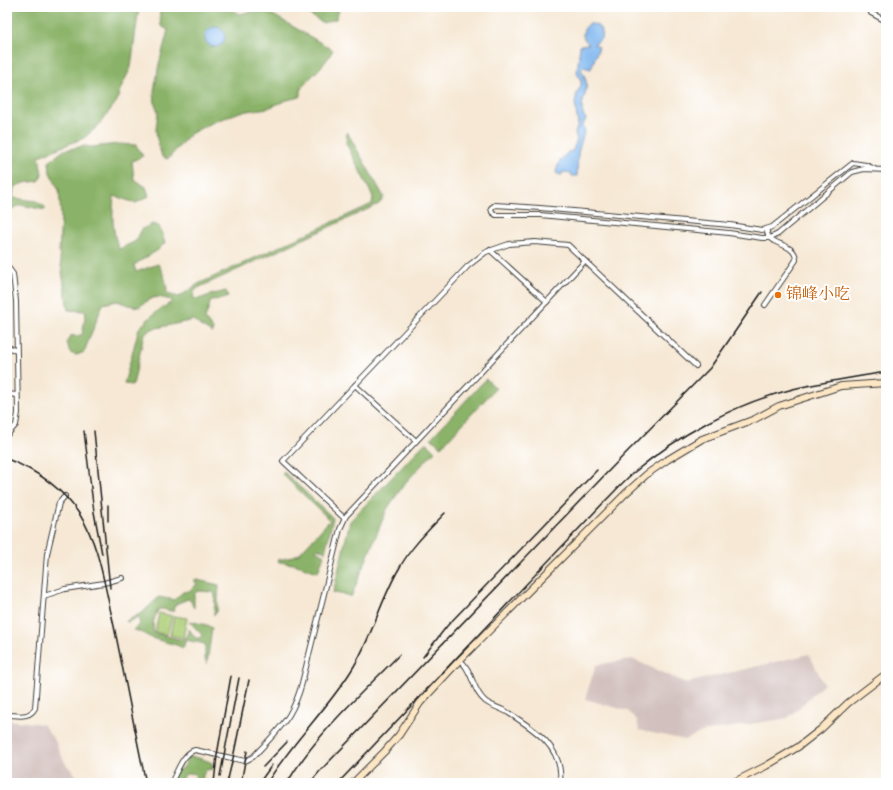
<svg xmlns="http://www.w3.org/2000/svg" width="893" height="790" font-family="'Sorts Mill Goudy','Noto Serif SC',serif">
  <style>
    .industrial { fill: #d1c0bd }
    .green { fill: #adcf78; stroke: #64764a }
    .forest { fill: #8ab268; stroke: #536742 }
    .water { fill: #80b7ef; stroke: #4e6a86 }
    .lines { fill: none; stroke-linecap: round; stroke-linejoin: round }
    .street-casing { stroke: #3d3b38; stroke-width: 6 }
    .secondary-casing { stroke: #3d3b38; stroke-width: 8 }
    .street { stroke: #fff; stroke-width: 4 }
    .secondary { stroke: #fce6c4; stroke-width: 6 }
    .rail { stroke: #1c1c1c; stroke-width: 1.5 }
    .food-dot { fill: #e8710a; stroke: #fff; stroke-width: 1.5 }
    .labels { text-anchor: middle; dominant-baseline: central; stroke-width: 4; stroke-linejoin: round; paint-order: stroke }
    .food-label { font-size: 16px; fill: #c56008; stroke: #fff; text-anchor: start }
  </style>
  <rect width="100%" height="100%" fill="#fff"/>
  <filter id="ink" filterUnits="userSpaceOnUse"><feTurbulence type="fractalNoise" baseFrequency=".025" numOctaves="2"/><feDisplacementMap in="SourceGraphic" scale="8" xChannelSelector="R" yChannelSelector="G"/><feConvolveMatrix kernelMatrix="1 2 1 2 8 2 1 2 1" color-interpolation-filters="sRGB"/></filter>
  <filter id="wash" filterUnits="userSpaceOnUse"><feTurbulence type="fractalNoise" baseFrequency=".012" numOctaves="4" result="noise"/><feDisplacementMap in="SourceGraphic" scale="16" xChannelSelector="R" yChannelSelector="G"/><feGaussianBlur stdDeviation="0.9" result="paint"/><feColorMatrix in="noise" values="0 0 0 0 0 0 0 0 0 0 0 0 0 0 0 0 0 1.4 0 .05"/><feComposite in="paint" operator="in"/></filter>
  <g filter="url(#wash)">
    <rect width="100%" height="100%" fill="#f6e8d4"/>
    <g class="industrial">
      <path d="M809 654 824 684 788 718 702 732 685 740 639 730 637 720 628 711 585 699 596 665 632 659 686 683Z"/>
      <path d="M7 720 43 724 56 743 65 763 83 783H7Z"/>
    </g>
    <g class="green">
      <path d="M159 613 172 616 167 635 155 632Z"/>
      <path d="M174 616 187 618 183 638 170 635Z"/>
    </g>
    <g class="forest">
      <path d="M7 7H139L131 67 120 90 117 101 98 126 84 138 39 156 42 174 39 181 24 183 14 187 13 198 36 201 45 207V210L21 205 11 209 7 218 8 182 7 181Z"/>
      <path d="M159 7H231L239 14C253 11 262 10 275 16L333 50C325 65 313 75 302 86L300 97 287 100 268 108 240 112 209 124 190 134 168 159 162 157 157 139 156 130 158 111 155 105 154 91 159 64 168 30 161 26Z"/>
      <path d="M297 7H340L336 19 323 23Z"/>
      <path d="M347 132 384 197 379 204 198 288 194 292 193 298 199 299 210 295 226 291 228 297 222 299 211 300 205 319 213 329 212 333 199 325 194 320 152 329 144 334 133 385 124 384 139 328 155 313 173 301C156 295 153 296 139 307L128 305 117 301 103 304 84 352 77 355 70 353 67 342 70 336 82 335 86 311 68 310 59 252 61 216 59 190 50 173 49 162 64 150 85 146 92 147 118 144 136 145 143 156 132 161 134 179 146 187 149 196 136 203 114 196C112 215 112 231 119 249L136 241 142 229 153 224 159 226 165 243 158 250 134 265 136 272 158 264C164 274 167 282 167 294L179 297 198 284 372 204 373 197 346 143Z"/>
      <path d="M486 379 496 388 441 447 431 438Z"/>
      <path d="M426 442 435 451 405 483 387 509 351 597 347 595 333 593 350 521Z"/>
      <path d="M284 472 333 518 325 552 318 548 316 550 324 555 318 572 294 564 279 562 278 560 288 558 299 554 330 520 282 474Z"/>
      <path d="M193 580H197L219 585 217 612 214 615 215 595 213 592 197 591 194 595V608L190 600 188 599 176 604 173 608 174 611C168 612 165 608 159 609 154 616 152 625 154 633L182 640C186 636 190 635 189 629L195 638H200L202 635 189 621 207 625 212 628 207 664 205 659V644L186 640 183 648C172 642 159 642 148 636 141 633 142 631 133 630L140 624 138 617 128 622 126 621 142 613 159 597 174 600 183 592 189 591 197 584Z"/>
      <path d="M187 757C197 757 204 759 212 763L213 769 206 770 203 775 202 783H197L195 774 189 773 183 776 181 783H168C169 780 171 776 173 774 180 767 185 771 187 757Z"/>
    </g>
    <g class="water">
      <path d="M589 24C603 23 607 39 594 44L599 47 591 69 583 67 581 69C583 72 585 77 586 81 589 94 576 106 586 119L582 127 585 129 578 153 577 176H571V173L562 172V175L557 174 556 172 559 162 569 151 572 152 577 140 575 133 578 125 575 103 577 93 581 85V81L577 73 580 45 589 44C581 38 581 30 589 24Z"/>
      <circle cx="215" cy="37" r="10"/>
    </g>
  </g>
  <g filter="url(#ink)">
    <g class="lines">
      <g class="street-casing">
        <g id="street">
          <path d="M871 13 886 21"/>
          <path d="M875 169 866 165 853 163 772 227 762 230 730 225 540 208 495 205 491 208 492 212 496 215H540L729 233 762 238H770L778 234 852 172 864 169 886 170"/>
          <path d="M490 250 547 302"/>
          <path d="M7 266 13 274 16 301 18 413 16 425 7 435"/>
          <path d="M765 305 796 260C796 241 765 247 767 229"/>
          <path d="M7 346 16 351"/>
          <path d="M355 385 416 441"/>
          <path d="M7 394 17 395"/>
          <path d="M344 518 283 461 468 266 486 252 509 244 535 242 568 245 696 366"/>
          <path d="M44 596 65 589 104 583 122 578"/>
          <path d="M460 660C473 671 472 690 485 701 491 706 500 708 507 712 534 729 564 747 560 783"/>
          <path d="M7 715C18 715 29 719 35 708L47 554 59 503 65 496"/>
          <path d="M171 783C177 772 183 753 195 750L245 761 253 757C265 744 279 731 289 715 295 705 299 694 302 683L340 529 346 516 585 261"/>
        </g>
      </g>
      <g class="secondary-casing">
        <g id="secondary">
          <path d="M353 783 385 751 399 735 420 703 456 664 625 494 647 474 667 460 702 439 755 419 779 406 841 386 886 383"/>
          <path d="M732 783 766 766 798 747 821 729 848 703 886 674"/>
        </g>
      </g>
      <use href="#street" class="street"/>
      <use href="#secondary" class="secondary"/>
      <g class="rail">
        <path d="M84 431 94 512 102 554"/>
        <path d="M94 431 110 588"/>
        <path d="M7 459C36 470 63 489 80 515 99 545 104 583 112 617 124 672 134 728 146 783"/>
        <path d="M108 505V521"/>
        <path d="M423 657 447 626 597 470"/>
        <path d="M263 767 287 742"/>
        <path d="M220 776 239 678"/>
        <path d="M214 783 217 755 231 676"/>
        <path d="M227 783 233 758 249 680"/>
        <path d="M241 783 247 751"/>
        <path d="M259 783 272 765"/>
        <path d="M267 783C291 743 326 711 351 671 372 639 380 600 400 567 411 547 429 530 445 513"/>
        <path d="M287 783C316 734 359 696 399 655"/>
        <path d="M310 783 319 772 625 454 710 368 762 292"/>
        <path d="M338 783 606 500C615 491 623 482 632 474 678 435 734 404 793 389 823 382 855 377 886 372"/>
      </g>
    </g>
  </g>
  <circle class="food-dot" cx="778" cy="295" r="4"/>
  <g class="labels">
    <g class="food-label">
      <text x="786" y="295">锦峰小吃</text>
    </g>
  </g>
  <rect width="893" height="790" fill="none" stroke="#fff" stroke-width="24"/>
</svg>
